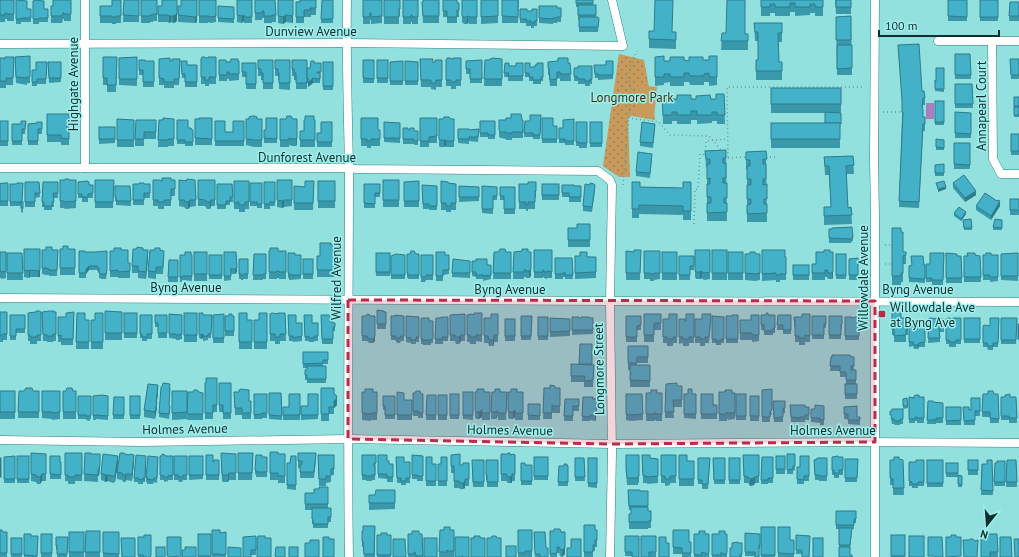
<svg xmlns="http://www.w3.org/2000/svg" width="1019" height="557" font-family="'PT Sans',sans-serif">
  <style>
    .grass { fill: url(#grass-dots) }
    .garden { fill: #c89a5b }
    .water { fill: #a87ebe }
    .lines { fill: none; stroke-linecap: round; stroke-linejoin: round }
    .minor-casing { stroke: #318180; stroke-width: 9 }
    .path { stroke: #609d9c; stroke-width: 1.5; stroke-dasharray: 1 3; stroke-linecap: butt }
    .minor { stroke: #fff; stroke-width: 8 }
    .wall { fill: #3a98ab }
    .shaded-wall { fill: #2f7c8b }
    .building { fill: #43b1c7; stroke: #2f7c8b }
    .marked { fill: #bb2b4b; fill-opacity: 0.2; stroke: #bb2b4b; stroke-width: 3; stroke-dasharray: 8 5; stroke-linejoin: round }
    .poi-dot { fill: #bb2b4b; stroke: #a0eeec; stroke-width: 1.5 }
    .labels { text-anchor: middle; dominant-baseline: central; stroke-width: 3; stroke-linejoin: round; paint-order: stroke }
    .street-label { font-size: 13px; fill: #0f3030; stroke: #a0eeec }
    .park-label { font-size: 13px; fill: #442f11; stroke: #a0eeec }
    .poi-label { font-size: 13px; fill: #0f3030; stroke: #a0eeec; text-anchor: start }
  </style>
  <defs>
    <pattern id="grass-dots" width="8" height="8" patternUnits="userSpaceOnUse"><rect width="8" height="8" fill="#c89a5b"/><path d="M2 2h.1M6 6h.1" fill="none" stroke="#a17e4c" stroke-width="1.8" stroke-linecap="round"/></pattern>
  </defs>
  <rect width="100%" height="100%" fill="#93e1df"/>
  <path class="grass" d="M619 54 644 60 655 120 632 116 628 118 630 177H619L603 166Z"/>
  <path class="garden" d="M638 85 657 87 654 118 634 116Z"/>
  <rect class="water" x="926" y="103" width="8" height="16"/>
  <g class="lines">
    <g class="minor-casing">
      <g id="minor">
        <path d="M85 0V168"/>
        <path d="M347 0C346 57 348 113 349 170 349 299 347 428 349 557"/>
        <path d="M938 41H1019"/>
        <path d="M992 41 993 159 1001 174H1019"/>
        <path d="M0 44 346 43 623 46 612 0"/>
        <path d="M0 168H341L357 169 598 171 610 180 612 185 610 301 612 453 610 557"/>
        <path d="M0 298 610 301 1019 302"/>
        <path d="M0 440 143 442 348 439 612 444 863 442 1019 443"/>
        <path d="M875 557V215L874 160 875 0"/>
      </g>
    </g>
    <g class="path">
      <path d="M883 112H902"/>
      <path d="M628 118 659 122 670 135 709 136 722 151"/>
      <path d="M705 155 706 141 727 139"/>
      <path d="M725 157 728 158 727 87H864"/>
      <path d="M766 157H776"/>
      <path d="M728 158 747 157"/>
      <path d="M623 185 631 89 628 76 630 67 637 51"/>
      <path d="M694 224 695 189H698L700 154 707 155"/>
      <path d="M885 245H892"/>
      <path d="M885 264H892"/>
    </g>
    <use href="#minor" class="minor"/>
  </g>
  <g class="wall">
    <path d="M0 0H14V21H7V19H5V22H0Z"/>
    <path d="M16 0 27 9H31V22H21V24H16Z"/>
    <path d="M71 0V21H64V19H63L62 23H51V6Z"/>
    <path d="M121 0V23H116V24H112V23H100V6H112Z"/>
    <path d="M124 0H139V22H123Z"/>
    <path d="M141 0H157V21H153V22H150V23H141Z"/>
    <path d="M177 0V20L176 22 173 23 171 22 169 23 168 22H158V6H162Z"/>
    <path d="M197 0V22L195 23 178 22V15L181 6Z"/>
    <path d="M199 0H216V22L211 23 208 22V23H199Z"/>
    <path d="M237 0H252V23H244V21L242 23 237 22Z"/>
    <path d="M255 0 276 15V22H272V23H264V18H262V20H255Z"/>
    <path d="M278 0H293V22L292 23 286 22 283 24 278 23Z"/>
    <path d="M316 0V15H311V17H304V23H296V2Z"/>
    <path d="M322 0H333V23H321Z"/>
    <path d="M363 0H382V23L371 24V20H370V24H363Z"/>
    <path d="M384 0H400V16H399V24H384Z"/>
    <path d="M403 0H418V24H412V22H411V24H403Z"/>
    <path d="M439 0V23H423L422 2Z"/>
    <path d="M443 0 459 3V17H457V23H447V17H443Z"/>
    <path d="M462 0H477V24H469V23H468L467 24H464L462 22Z"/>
    <path d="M481 0H498V23L481 24Z"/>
    <path d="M502 0H519L518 23H502Z"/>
    <path d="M576 0H593V5H596V17L599 19 598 32H579V20H578V7H576Z"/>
    <path d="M761 0H823V16H815V13H810V15L795 16V12H790V16H775V13H770V16H761Z"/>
    <path d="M835 0H851V14H836Z"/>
    <rect x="948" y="0" width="19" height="21"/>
    <rect x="980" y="0" width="18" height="21"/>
    <path d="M33 1 44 9H48V22H39V24H33Z"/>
    <path d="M1010 2H1019V21H1009Z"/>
    <path d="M218 6 234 7V23L218 22Z"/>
    <path d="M539 6 561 8V22H557V23H553V24L539 23Z"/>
    <path d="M520 9 527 11H532L537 9V26H534V28H531V26H526V23H520Z"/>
    <path d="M851 16 852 75H837L836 17Z"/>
    <path d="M754 23H782V42H778L779 62H782V80H756V60H758V41H755Z"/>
    <path d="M649 31 676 32V49L649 48Z"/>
    <path d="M722 33 748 34V50H721Z"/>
    <path d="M898 45 922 91 925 98V105H923V117H925V131H923L919 208 899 207 902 118V100Z"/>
    <path d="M955 54H970L971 79H955Z"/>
    <path d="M30 56V83H27V85L16 83 15 57Z"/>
    <path d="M717 56V85L709 86V82H704V85H690L689 82H684V86H670V82L664 83V85L655 86V57L664 61 709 60Z"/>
    <path d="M14 57 13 85H6V88H0V58L4 59Z"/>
    <path d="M103 57H117L116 92H107V85H103Z"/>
    <path d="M137 57V86L119 85V58Z"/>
    <path d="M216 57V84H209V86H205V84H201V59Z"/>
    <path d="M461 58V86H456V89H451V86H446V60Z"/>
    <path d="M159 59 170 61 180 66 179 85H174V88H164V85H159Z"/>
    <path d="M420 59 432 62H435L442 60V87H436V90L431 89V87H421Z"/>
    <path d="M502 59V86H484L485 60Z"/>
    <path d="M1010 59H1019V79H1011Z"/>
    <path d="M139 60 145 61H154V87H143V75H139Z"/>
    <path d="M219 60 226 62 238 61 239 63V80L229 81V79H227V81H219Z"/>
    <path d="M258 60H273V89H263V80H261V76H258Z"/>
    <path d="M275 60H290V90L279 89V80H278V76H275Z"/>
    <path d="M292 60H307V89H296V80H294V76H292Z"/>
    <rect x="363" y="60" width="11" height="23"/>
    <rect x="377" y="60" width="11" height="23"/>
    <path d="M482 60V83H470V74H466V61Z"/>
    <path d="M181 61 187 65H197V87H185V78H182Z"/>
    <path d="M403 61V85H390V62Z"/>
    <path d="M405 61 418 62V85H405Z"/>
    <path d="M558 61 570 63 571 81H560V78L557 79V86H550L549 75H548V62Z"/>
    <path d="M613 61V79L598 80V78H595L594 65H606Z"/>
    <path d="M47 62 46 84H37V86H32V70H36Z"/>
    <path d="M48 62H61V82L49 83Z"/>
    <rect x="323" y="62" width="10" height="28"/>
    <path d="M242 63H256V89H246V77H242Z"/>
    <path d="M314 63H321L320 83H313L308 87V83H307V68H310Z"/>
    <path d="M505 63 509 66H516L523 63V81H508V77H504Z"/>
    <path d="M525 63 530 67H535L537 65 543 63V81H541V84H533V81H529V77H525Z"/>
    <path d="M592 66V84H590V86H585V84H578V81H574V68H578Z"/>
    <path d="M944 68V92L935 91V80L936 81Z"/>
    <path d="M955 84H972L973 108H955Z"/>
    <path d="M771 88H841V113H836L841 118 840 129V148H771V123H825V113H771Z"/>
    <path d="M724 94 725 124H717V121H712V123L697 124V120H691V124H677V121H672V124H663L662 95 671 99H716Z"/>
    <rect x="1014" y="97" width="5" height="20"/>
    <rect x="935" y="101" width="9" height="24"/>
    <path d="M955 112 971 113V138H955Z"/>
    <path d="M47 114H69V145H61V142H47Z"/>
    <path d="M541 115 540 139H533V137H524L525 121H530Z"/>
    <path d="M291 116 297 144 296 146H292L289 145V147H280V119H286Z"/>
    <path d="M212 118V145H195V119Z"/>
    <path d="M277 118V143H264V130H266Z"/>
    <path d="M361 118 378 130H380V146H371V148H367V146H361Z"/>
    <path d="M420 118H437V143H429V147H420Z"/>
    <path d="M542 118 553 126H557V143H542Z"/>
    <path d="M117 119 134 120V147H117Z"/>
    <path d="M174 119V146H168V147H158L159 120Z"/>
    <path d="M246 119H262V147H254L246 145Z"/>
    <path d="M439 119H454V147H446V146L444 147H440L439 146Z"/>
    <path d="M574 119V145H565V143H559V128H563Z"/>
    <path d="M156 120V139H144V146H135V139Z"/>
    <path d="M177 120 193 131V146H185V144H177Z"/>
    <path d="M314 120H315V147H300V131H304Z"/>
    <path d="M499 120H523V138H512V140H506V139L501 138 499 137Z"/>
    <rect x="0" y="121" width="8" height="25"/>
    <path d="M26 121 25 134H22V145H12V124H21Z"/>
    <path d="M215 121 225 132H233L244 121V146H215Z"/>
    <path d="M480 121H495V139H488V137H480Z"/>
    <path d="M42 122V134H38V145H28V124L37 123Z"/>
    <path d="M332 122V147H317V133H321Z"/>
    <path d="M384 122 400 123V143L384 142Z"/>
    <path d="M576 122H587V148H579V146H576Z"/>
    <rect x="590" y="122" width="12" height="25"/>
    <path d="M99 127H115V143L99 144Z"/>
    <path d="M403 128 408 130 414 131H418V145H414V144H403Z"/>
    <path d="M655 128 653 148 640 146V142Z"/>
    <path d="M458 129 469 130 479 129 478 142 469 141V144L458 143Z"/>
    <rect x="1011" y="134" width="8" height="21"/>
    <path d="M936 139 944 140V150H936Z"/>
    <rect x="954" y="143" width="16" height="26"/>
    <path d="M726 150 727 221H707V167L706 168 705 151Z"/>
    <path d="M766 151 767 222H747V169H746V152Z"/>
    <path d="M853 156 854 174H846L848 208 851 207 852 224 824 225V207H831L829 175H825L824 157Z"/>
    <path d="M652 158 650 178 636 176V172Z"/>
    <path d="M944 164V176H935V165Z"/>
    <path d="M60 180H76V208L65 209 64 208H60Z"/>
    <path d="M95 180H114L113 208H95Z"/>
    <path d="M153 180 162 181 175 180V196H171V206H164V209H158V206H153Z"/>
    <path d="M179 180H195L196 206 190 207 188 209H186L184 207 179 206Z"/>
    <path d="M198 180H215V206H211L210 209H207L205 206H198Z"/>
    <path d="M277 180H292V206L284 207 282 208 277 207Z"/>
    <rect x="383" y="180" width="16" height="27"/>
    <path d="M234 181H249V209H245V212H239V209H234Z"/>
    <path d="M314 181 313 210H294V186L305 187Z"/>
    <rect x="318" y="181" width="17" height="27"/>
    <path d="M419 181V207H404V182Z"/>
    <path d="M441 181 448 183 456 184V210H451V212H446V210H441Z"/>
    <path d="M25 182H39L40 197 35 198V207H25Z"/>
    <path d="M43 182H58V198H53L54 207H52V210H44V207H42Z"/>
    <path d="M78 182H88L89 185 93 193V198H88V202H82V198H78Z"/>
    <path d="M264 182H275V206H270V209H264Z"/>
    <path d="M536 182V198H535V209H528V211H526V209H519V184H528Z"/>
    <path d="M632 182 640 187 683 188 691 182V220H683V215L639 214V218H632Z"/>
    <path d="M8 183V206H0V184H3Z"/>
    <path d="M250 183H262V208H257V206H250Z"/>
    <path d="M953 183 976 195 965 202 953 188Z"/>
    <path d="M10 184 22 202H23V213L21 212V206H10Z"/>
    <path d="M133 184H150V198H144V205H133Z"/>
    <path d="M217 184H232L233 202H230V205H226V209H217Z"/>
    <path d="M364 184H380V197H375V208H364Z"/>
    <rect x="542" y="184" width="17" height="16"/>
    <path d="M422 185 437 186V210H429V209H423Z"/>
    <path d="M562 185 581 186V202H569V197H562Z"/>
    <path d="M590 185 595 190 592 212 583 211V206Z"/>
    <path d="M115 186H130L131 206 116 205V201H115Z"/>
    <path d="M459 186 479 187V201L459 202Z"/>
    <path d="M482 186 497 187V200H493V214L482 213Z"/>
    <path d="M500 187H515V214H504V200H500Z"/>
    <rect x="1010" y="199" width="9" height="16"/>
    <path d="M976 206H1000L991 220 976 210Z"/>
    <path d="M954 213 966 214 961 221 954 216Z"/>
    <path d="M971 219 972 230H964L963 220Z"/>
    <path d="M1002 220V230H993V227Z"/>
    <path d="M590 224V247H568V228H577Z"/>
    <path d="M892 228 903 252H906V264H903V282H901V285H892Z"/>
    <path d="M829 229H832L853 237V241H852L851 243H829Z"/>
    <path d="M24 249H40V277H30L29 278 24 277Z"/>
    <rect x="60" y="249" width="15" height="26"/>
    <path d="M42 250H58L57 276H49V275H46L42 274Z"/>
    <path d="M143 250 148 257 146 279 138 278V273H132V266Z"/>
    <path d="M160 250 164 258 163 274H156V279L148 278V271Z"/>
    <path d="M534 250H552V278H547V279L544 278V277H543V278H534Z"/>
    <path d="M641 250 640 280H626V251L634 252Z"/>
    <path d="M695 250H710V279L705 280 702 279V278L700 279H696L695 277Z"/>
    <rect x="712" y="250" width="15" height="30"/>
    <path d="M762 250 786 257V280H780V282H776V280L762 281Z"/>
    <path d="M79 251 85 252 107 273 106 279H102L99 278V273L97 270H89L86 274V278H79Z"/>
    <path d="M110 251 128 263H130V278H118V277H110Z"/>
    <path d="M269 251H286V279H279V278H277V279H269Z"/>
    <path d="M644 251H660V279L654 280V281H650V279H644Z"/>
    <path d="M0 252H6V278L1 279V278H0Z"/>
    <rect x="194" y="252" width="13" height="29"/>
    <path d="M224 252H236L237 272 235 274H232L231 273V280L224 281Z"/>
    <path d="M436 252 445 255H449V274L443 275V281H436Z"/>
    <path d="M494 252H511V279H493Z"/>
    <path d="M514 252H528L531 276 529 278H526V277H524V279H513Z"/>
    <rect x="662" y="252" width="15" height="28"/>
    <rect x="728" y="252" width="15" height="28"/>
    <path d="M830 252 833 278 832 279H828L827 277H825V280H812V264H816Z"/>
    <path d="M7 253H22L23 280H7Z"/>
    <path d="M288 253 295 255H301V279L289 280V278H288Z"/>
    <rect x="376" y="253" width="14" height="23"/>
    <path d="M944 253 943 285H932V282H926V264H930Z"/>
    <path d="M946 253 957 256H961L962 283H946Z"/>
    <path d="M1018 253V281L1001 280V254Z"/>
    <path d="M254 254H266V279H263V280H253Z"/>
    <path d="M407 254H419V279H408V278H407Z"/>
    <path d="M745 254H760V280L755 281 745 280Z"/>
    <rect x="836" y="254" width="10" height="25"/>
    <path d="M180 255H192V281L182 280V282H180Z"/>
    <rect x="209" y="255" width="13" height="24"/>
    <path d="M405 255V279H391V256Z"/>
    <path d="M421 255H433V280H426L425 282H421Z"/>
    <path d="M975 255 980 256 981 282H964V256Z"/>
    <path d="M983 255H998V281L990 282V280H983Z"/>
    <path d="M317 256 334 270V277H317Z"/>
    <path d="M575 256 596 257V278L575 279Z"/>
    <path d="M679 256H694V270H690V280H679Z"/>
    <path d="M555 258H572L573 279H565V277H563V279H555Z"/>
    <path d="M858 258V280H849V259Z"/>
    <path d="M239 259H248V279H243V280H241V279H239Z"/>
    <rect x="303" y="259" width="10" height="20"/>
    <path d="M453 259 470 261V278L452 277Z"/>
    <path d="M169 260H178V282H168Z"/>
    <path d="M472 261 487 265H491V279L483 281V279H476V277L472 276Z"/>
    <rect x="793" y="265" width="16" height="15"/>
    <path d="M912 265H925V283L909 282V266Z"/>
    <path d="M377 310 384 312H386V329H377Z"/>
    <path d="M105 311 122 312V340H105Z"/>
    <path d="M0 312H7V340H3V342H0Z"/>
    <path d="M41 312V341H37V344H30V341H28V313Z"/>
    <path d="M42 312H56V341H53V342H47V341H43Z"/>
    <path d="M74 312 73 345H61V342H58V317H66Z"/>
    <path d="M77 313 85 320H89V349H76Z"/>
    <path d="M103 313V349H91V320H95Z"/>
    <rect x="124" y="313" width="13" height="25"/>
    <rect x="184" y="313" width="13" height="29"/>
    <path d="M199 313 203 315H212L211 338H208V340L203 341V338L201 339 199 338Z"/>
    <path d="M239 313 247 320H252V349H239Z"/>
    <path d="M267 313V349H254V320H259Z"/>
    <path d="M285 313 286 341H280V344H275V341H270V314Z"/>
    <path d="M482 313V342L476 341V344H470V342H467V315H474Z"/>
    <path d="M892 313 901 318H908V335H906V342H894V335H892Z"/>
    <path d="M169 314 182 315V339H180V340H176V339L169 338Z"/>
    <path d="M465 314V341H461L459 344H456L455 341H450V315Z"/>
    <path d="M498 314V342H494V345L493 346H489L488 343H484V318H491Z"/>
    <path d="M644 314H661V330H654V342H644Z"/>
    <path d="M677 314V343H673V346H667V343H663V319H669Z"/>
    <path d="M694 314V343H689V346H683V343L679 344V319L686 321Z"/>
    <path d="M810 314V342H805V345H799V342H795V327H794V317H802Z"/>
    <path d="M10 315H25V333H16V340H10Z"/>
    <path d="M140 315H152V339H147V341H142V338H140Z"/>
    <path d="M155 315H167V338H158V327H155Z"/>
    <rect x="213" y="315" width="11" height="28"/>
    <path d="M288 315 296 323H302V341L293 342V341H289Z"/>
    <path d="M304 315 312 323H318V341H314V342H309V341H305Z"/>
    <path d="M321 315 330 322 335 323V331H333V344H322Z"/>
    <path d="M738 315V343H726V316H732Z"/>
    <path d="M759 315V341L752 342V340H740V320H751Z"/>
    <path d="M761 315H775V333H773V335H764V330H761Z"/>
    <path d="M778 315H791V334H783V330H777Z"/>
    <rect x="225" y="316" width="9" height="20"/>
    <path d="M362 316H375V341L373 343H369L367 341H362Z"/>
    <path d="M391 316H404V341H401L400 343H397L395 340H391Z"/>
    <path d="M406 316 419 317V342H416V344H411V343L406 342Z"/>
    <path d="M521 316H532L531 340H521Z"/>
    <path d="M626 316H641V330H637V342H626Z"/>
    <path d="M712 316 724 317V343H721V345H716V343H712Z"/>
    <path d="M812 316H826V328H824V339H812Z"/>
    <path d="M829 316H842V329H841V339H829Z"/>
    <path d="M448 317V341H443V344H435L436 318H441Z"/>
    <rect x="538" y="317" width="10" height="23"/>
    <path d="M572 317 579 318H593V334L572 335Z"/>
    <path d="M845 317 852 318H859V340H845Z"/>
    <path d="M550 318 570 319V336L550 337Z"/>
    <path d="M929 318 944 319V332H940V342L928 343Z"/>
    <path d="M961 318V344H956V347H949V344H946V319Z"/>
    <rect x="964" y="318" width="16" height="25"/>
    <path d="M999 318 998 347H993V350H988L987 347H983V326H990Z"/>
    <path d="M1001 318H1017L1016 344H1001Z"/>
    <path d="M421 319 429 321H433V343H431V345H423V344H421Z"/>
    <rect x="505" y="319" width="10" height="22"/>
    <path d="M695 319 711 321 709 343H705V346H700V343H695Z"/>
    <path d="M909 321H925V347H919L918 349H914L913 346 909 347Z"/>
    <path d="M580 344H592V365H594L593 387H584V382H571V364H579Z"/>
    <path d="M628 346H648V363H637V365H650V387H630V370H628Z"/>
    <path d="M303 352H328V364H323V366H326V383H307V380H305V370L307 369V368H303Z"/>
    <path d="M831 357H854V370H856V384H857V399H845V384H846V377H840V371H830Z"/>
    <path d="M217 378V412H213V419H205V383H206Z"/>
    <path d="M219 383H231V419H223V412H219Z"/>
    <path d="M677 386H682V407H673L674 418H665V412Z"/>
    <path d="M321 388 334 394 337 405 334 408V414H329V421H321Z"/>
    <path d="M544 388H560V413H553V412H552V419H543Z"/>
    <path d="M762 390 772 414 770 416V422H762Z"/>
    <rect x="0" y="391" width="15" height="28"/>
    <path d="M19 391H39V418H18Z"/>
    <path d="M42 391H60V419L52 420V419L42 418Z"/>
    <rect x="63" y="391" width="13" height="28"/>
    <path d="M172 391H187V419L172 420Z"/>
    <path d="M158 392 155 419 144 417V410Z"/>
    <path d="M188 392 203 393V420H187Z"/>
    <path d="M234 392 249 401H251V419H242V415H235Z"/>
    <path d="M362 392H377V420H371V421L362 420Z"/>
    <path d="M397 392 404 400H412V420H397Z"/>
    <path d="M463 392H473V420L463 419Z"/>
    <path d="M475 392H490V420H482V417L479 419H476L475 417Z"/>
    <path d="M492 392H507L506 420H498V417H497V419H491Z"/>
    <path d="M508 392H523V420H515V417L513 419H509L508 417Z"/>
    <path d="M719 392 735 393V419L728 420 727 418V421H719Z"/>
    <path d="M269 393H281L282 420 269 419Z"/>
    <path d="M413 393 423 394V418H418V416H413Z"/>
    <path d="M646 393H662V421H656V420H655V421H646Z"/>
    <path d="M254 394H267V418H262V419H254Z"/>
    <path d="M300 394V420H283V407H289Z"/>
    <path d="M318 394V419L301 420V406H308Z"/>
    <rect x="450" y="394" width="9" height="25"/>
    <path d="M626 394H642L643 420 630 421 626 420Z"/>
    <path d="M684 394H696V419L684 418Z"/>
    <path d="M701 394 713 405H717V419H701Z"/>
    <rect x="736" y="394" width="10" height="26"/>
    <path d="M983 394H998L999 423H990V417H982Z"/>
    <path d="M427 395H436V420H426Z"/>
    <rect x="438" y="395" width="9" height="25"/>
    <path d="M78 396H91V419H90V421L86 420V419H78Z"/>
    <path d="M93 396H108V420L96 419V420H93Z"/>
    <rect x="130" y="396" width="10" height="23"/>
    <path d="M383 396H395V419H385V410H383Z"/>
    <rect x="750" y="396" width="9" height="25"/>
    <path d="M114 397H124V419H113Z"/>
    <path d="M583 397 597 399 596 420 595 421 590 420V421H582Z"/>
    <path d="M909 397H924V423H917V421H915V423H909Z"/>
    <path d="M1001 397H1016L1017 423H1009V420H1001Z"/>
    <path d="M907 398 908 408 903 409V399Z"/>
    <path d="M980 398V416H975V425H964L963 407 971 410Z"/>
    <path d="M565 399H579V411H573V421H564Z"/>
    <path d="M773 401H785V413H783V422H774Z"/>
    <path d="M928 401 933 402 943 403V423H936V424H927Z"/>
    <rect x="528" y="404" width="12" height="16"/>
    <path d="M790 405 805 407H809V420H805V422H791Z"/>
    <path d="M170 406V411L169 419 159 417V413Z"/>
    <path d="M824 406V425H820V423L811 422V409H815Z"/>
    <path d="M844 407 857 417H860V425L848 424V419H844Z"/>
    <rect x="946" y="407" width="15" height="18"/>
    <path d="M903 409V424H900V425H895L894 424H892L891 419H890Z"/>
    <path d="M270 452 278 454H285V483H278V480H270Z"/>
    <path d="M31 453 46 454V481H42L40 484H37L36 482 31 481Z"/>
    <path d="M65 453H82V481H75V484H68V481H65Z"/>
    <path d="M85 453 91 454H100V472L99 476H98V482L84 481Z"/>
    <path d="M238 453 253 460 252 480H238Z"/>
    <path d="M298 453 316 460 314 478H300V468H298Z"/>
    <path d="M125 454 134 462 132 481 126 480 125 482H123L122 480 117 479V472Z"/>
    <path d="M236 454V480H229L228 482H223L222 481 221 460Z"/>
    <path d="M501 454 515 455V481H512V483H508L506 481H501Z"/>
    <path d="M787 454H795V470L793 471V474H787Z"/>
    <path d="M206 455 213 462 219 460V480H206Z"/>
    <path d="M318 455H334V475H331V482L326 483V486H319Z"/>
    <path d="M362 455H376L375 480H372V481H366V480H362Z"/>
    <path d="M378 455 387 461 389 464H393V482H387V479L378 478Z"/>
    <path d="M412 455 423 456V481H417V479H412Z"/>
    <path d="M451 455 460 465H463L469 463V486H465V488L463 489H460L459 488H454V473H451Z"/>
    <path d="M639 455V483H638V485H627L626 469Z"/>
    <path d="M642 455 650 458 658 459V483L647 484V483H643V472H642Z"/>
    <path d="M661 455H676V483H670V485L665 486V483H661Z"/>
    <path d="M679 455 687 461H694V486H679Z"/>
    <path d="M743 455H759V483H755L754 485 750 486 748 483H744Z"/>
    <path d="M15 456V483H4V457Z"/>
    <rect x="17" y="456" width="12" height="27"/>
    <path d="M50 456 60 462H61V479H50Z"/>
    <path d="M160 456H173V480H168V481L164 482V480H160Z"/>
    <path d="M174 456H187V480H183L182 482H179L178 480H174Z"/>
    <path d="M189 456H203V479L189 480Z"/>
    <path d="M296 456V490L287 489V463H290Z"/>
    <rect x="776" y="456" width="9" height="18"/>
    <path d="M809 456V481H804V484H797V467H800Z"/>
    <path d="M158 457 157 483 154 482 153 484H147V482H146V477Z"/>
    <path d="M262 457H267V477H256V474L255 475V470Z"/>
    <path d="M396 457 404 462H410V483H406V485H401V483H397Z"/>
    <path d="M426 457 432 464H436V486H426Z"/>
    <path d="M447 457V486H438V464H441Z"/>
    <rect x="534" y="457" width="14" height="23"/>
    <path d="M762 457H773V483H768V484H761Z"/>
    <path d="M832 457H843V475H839V478H834V475H832Z"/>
    <path d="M575 458H584L585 481H575Z"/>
    <path d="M588 458H597V488L588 487Z"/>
    <path d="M698 458 710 462 708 489H702V484H698Z"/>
    <path d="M713 458H725V484H714Z"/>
    <rect x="729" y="458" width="11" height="26"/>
    <path d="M827 458V481H819V480H815L814 460Z"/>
    <path d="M845 459H858L857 482H845Z"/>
    <path d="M146 460 145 482H143V484H138V482H134V478Z"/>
    <path d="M472 460H484V487H473Z"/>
    <path d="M486 460H498V487H487V480H486Z"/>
    <path d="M890 460H903L904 495H893V485H890Z"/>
    <path d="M924 460V486H918V488H912V486H909V462H916Z"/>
    <rect x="927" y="460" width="16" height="27"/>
    <rect x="968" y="460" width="10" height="15"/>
    <path d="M992 460 993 495H981L982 464H987Z"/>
    <path d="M1007 460H1016L1017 487H1006Z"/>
    <path d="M1005 461V486H994L995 463H997Z"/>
    <path d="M118 463 115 482 113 483 108 481 105 482 104 481 101 480V474Z"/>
    <path d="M521 463 525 465H532V485H521Z"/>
    <path d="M946 463H958V475L962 476V487H958V477H946Z"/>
    <path d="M559 466H568V486H558Z"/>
    <path d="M328 487V508H331V522H328V528H313V524H312V510H305V493H314L319 489Z"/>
    <path d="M395 490V509L369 510V495H375Z"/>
    <path d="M640 491H648V511H651V528H648V529H629V514H631V510H629L628 494Z"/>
    <path d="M836 511H856V523H854V529H852L850 551 839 557V529H836Z"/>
    <path d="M584 525 595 530 597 536V547H595V551H593V557H584Z"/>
    <path d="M375 526V557H364L363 547H362V531H363Z"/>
    <rect x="761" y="527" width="14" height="30"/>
    <path d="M778 527 790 540H794V557H778Z"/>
    <path d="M0 530 3 532H7V557H0Z"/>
    <path d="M212 530 220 533 226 532V557H212Z"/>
    <path d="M440 530H454V557H447V556V557H439Z"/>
    <rect x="518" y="530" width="14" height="27"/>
    <path d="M673 530 689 542H691V557H682V554H673Z"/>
    <path d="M86 531H100V557H85Z"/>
    <path d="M550 531 565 532V554L562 557 560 556 559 553H557V557H550Z"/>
    <rect x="69" y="532" width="15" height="25"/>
    <rect x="103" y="532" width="16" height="25"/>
    <path d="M534 532 546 548H548V557H535Z"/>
    <path d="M745 533 760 534V549H759V557H755V556H745Z"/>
    <path d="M24 534 31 536H38L37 557H24Z"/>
    <rect x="41" y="534" width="11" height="23"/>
    <rect x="198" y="534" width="13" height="23"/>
    <path d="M408 534H422L423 557H408Z"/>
    <rect x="694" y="534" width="15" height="23"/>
    <rect x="712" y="534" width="15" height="23"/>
    <path d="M997 534 998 557H981Z"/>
    <rect x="377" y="535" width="14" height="22"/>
    <path d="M796 535 810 536 802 555 801 554H796Z"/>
    <rect x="891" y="535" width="14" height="22"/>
    <path d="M256 536V555H251L243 557Z"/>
    <path d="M625 536H639L632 556H625Z"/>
    <path d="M656 536V557H641Z"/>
    <path d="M56 537H68L67 557H57V550H56Z"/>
    <path d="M138 537 151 557H138Z"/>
    <rect x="11" y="538" width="11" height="19"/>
    <path d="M738 543H742V557H730L732 548Z"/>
  </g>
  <g class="shaded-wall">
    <path d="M177 13V20L176 22 173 23V16Z"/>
    <path d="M244 15V21L242 23V16Z"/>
    <path d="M286 15V22L283 24V17Z"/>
    <path d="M293 15V22L292 23V16Z"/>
    <path d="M169 16H171V22L169 23Z"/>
    <path d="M197 16V22L195 23V17Z"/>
    <path d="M468 16V23L467 24V17Z"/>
    <path d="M313 78V83L308 87V83Z"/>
    <path d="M297 119V144L296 146V139Z"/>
    <path d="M444 140H446V146L444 147Z"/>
    <path d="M946 187V189L938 192V189Z"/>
    <path d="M976 191V195L965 202V198Z"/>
    <path d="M190 200V207L188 209V202Z"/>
    <path d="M211 200V206L210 209V202Z"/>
    <path d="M284 200V207L282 208V201Z"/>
    <path d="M1000 201V206L991 220V216Z"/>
    <path d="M966 212V214L961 221V219Z"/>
    <path d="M148 250V257L146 279V272Z"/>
    <path d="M89 266V270L86 274V269Z"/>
    <path d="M237 268V272L235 274V269Z"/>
    <path d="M531 269V276L529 278V271Z"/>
    <path d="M30 270V277L29 278V271Z"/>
    <path d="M40 270V277H38V271Z"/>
    <path d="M702 271V278L700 279V272Z"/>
    <path d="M833 271V278L832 279V273Z"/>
    <path d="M203 334V338L201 339V335Z"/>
    <path d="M461 335V341L459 344V337Z"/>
    <path d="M375 336V341L373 343V339Z"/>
    <path d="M494 338V345L493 346V340Z"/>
    <path d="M919 343V347L918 349V345Z"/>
    <path d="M158 385V392L156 409V402Z"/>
    <path d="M337 398V405L334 408V401Z"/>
    <path d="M157 402V409L155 419V412Z"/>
    <path d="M482 410V417L479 419V412Z"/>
    <path d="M515 410V417L513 419V412Z"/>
    <path d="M596 415V420L595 421V416Z"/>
    <path d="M134 455V462L132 481V474Z"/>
    <path d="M118 456V463L115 482V476Z"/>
    <path d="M229 473V480L228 482V475Z"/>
    <path d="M42 474V481L40 484V477Z"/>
    <path d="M126 474V480L125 482V475Z"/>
    <path d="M105 475H108V481L105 482Z"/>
    <path d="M512 476V483H510V477Z"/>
    <path d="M755 477V483L754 485 750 486V479Z"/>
    <path d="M465 481V488L463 489V483Z"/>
    <path d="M565 548V554L562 557V550Z"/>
  </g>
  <g class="building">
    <path d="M0 0H14V14H7V13H5V15H0Z"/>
    <path d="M16 0 27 1V9H31V18H21V19H16Z"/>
    <path d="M34 0 44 1V9H48V18H39V19H33V1H34Z"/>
    <path d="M53 0H71V14H64V13H63L62 16H51V6H53Z"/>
    <path d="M112 0H121V16H116V17H112V16H100V6H112Z"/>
    <path d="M124 0H139V16L123 15Z"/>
    <path d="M141 0H157V14H153V15H150V16H141Z"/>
    <path d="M162 0H177V13L176 15 173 16H169L168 15H158V6H162Z"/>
    <path d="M181 0H197V16L195 17 178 15V6H181Z"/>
    <path d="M199 0H216V16L211 17 208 16H199Z"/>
    <path d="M237 0H252V17H244V15L242 16 237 15Z"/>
    <path d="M255 0H275L276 15H272V16H264V11H262V13H255Z"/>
    <path d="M278 0H293V15L292 16 286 15 283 17 278 16Z"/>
    <path d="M300 0H316V8H310L311 10H304V17H296V2H300Z"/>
    <path d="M322 0H333V19H321Z"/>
    <path d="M363 0H382V16L371 17V13H370V17H363Z"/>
    <path d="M384 0H400V9H399V17H384Z"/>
    <path d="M403 0H418V17H412V15H411V17H403Z"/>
    <path d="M423 0H439V16H423L422 2H423Z"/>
    <path d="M443 0H457V3H459V10H457V17H447V11H443Z"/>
    <path d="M462 0H477V17H469V16H468L467 17H464L462 16Z"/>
    <path d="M481 0H498V16L481 17Z"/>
    <path d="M502 0H518V17L502 16Z"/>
    <rect x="576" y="0" width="17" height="3"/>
    <path d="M655 0H673L672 32H676V40L649 39V31H654Z"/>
    <path d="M727 0H745V34H748V41H721L722 33H726Z"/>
    <path d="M761 0H823V7H815V4H810V7H795V3H790V7H775V4H770V7H761Z"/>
    <rect x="836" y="0" width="15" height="7"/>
    <path d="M948 0H967V17L948 16Z"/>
    <rect x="980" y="0" width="18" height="17"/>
    <path d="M1010 2H1019V16H1009Z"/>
    <rect x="578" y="5" width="18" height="10"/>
    <path d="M218 6 234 7V19L218 18Z"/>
    <path d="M539 6H557V8H561V17H557V18H553V19L539 18Z"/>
    <path d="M520 9H527V11H532V9H537V21H534V23H531V21H526V19H520Z"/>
    <path d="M851 16V40H836V17Z"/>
    <path d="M579 17H598L599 19 598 27H579Z"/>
    <path d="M754 23H782V33H778L779 62H782V71H756V60H758V32H755Z"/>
    <path d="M919 44 922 91H924L925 98H923L922 108 923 109V117H925V124H923L919 202 899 201 903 112H902V100L898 45Z"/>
    <path d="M837 45H852V68L837 69Z"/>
    <path d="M955 54H970L971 75H955Z"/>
    <path d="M30 56V77H27V78L16 77 15 57Z"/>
    <path d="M664 56V61H670V57H684V60L689 61V57H703V60H709V56H717V77H709V73L704 74V76H690L689 73H684V77H670V74H664V77H655V57Z"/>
    <path d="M5 57H14L13 78H6V81H0V58H4V59H5Z"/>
    <path d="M103 57H117L116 85H107V78H103Z"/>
    <path d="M137 57V79H119V58Z"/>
    <path d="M202 57H205L206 58H208V57H216V77H209V80H205V77H201V59Z"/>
    <path d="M170 58V61H172V59H180L179 79H174V82H164V79L159 78V59Z"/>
    <path d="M447 58H450L452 59H453V58H461V80H456V82H451V80H446V60Z"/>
    <path d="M493 58 502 59V79H484L485 60H490V59Z"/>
    <path d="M558 58H568V63H570L571 74H560V72H557V79L550 80 549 68H548V62L558 61Z"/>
    <path d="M231 59H238V61H239V74H229V72H227V75H219V60H226V62H230V61H231Z"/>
    <path d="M420 59H433L432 62H435V60H442V80H436V83H431V80H421Z"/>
    <path d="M1010 59H1019V75H1011Z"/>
    <path d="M139 60H145V61H154V82H143V70H139Z"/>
    <path d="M258 60H273V83H263V73H261V69H258Z"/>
    <path d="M275 60H290V83H279V73H278V69H275Z"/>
    <path d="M292 60H307V83H296V73H294V69H292Z"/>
    <path d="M363 60H374V79L363 78Z"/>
    <rect x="377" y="60" width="11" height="18"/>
    <path d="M482 60V79H470V69H466V61Z"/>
    <path d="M181 61H187V65H197V82H185V74H182Z"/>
    <path d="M311 61H314V63H321V72H317V73H320V79L313 78 308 83V78H307V68H310Z"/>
    <path d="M403 61V81H390V62Z"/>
    <path d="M405 61 418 62V81H405Z"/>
    <path d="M606 61H613V75H598V74H595L594 65H606Z"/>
    <path d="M36 62H47L46 79H37V82H32V70H36Z"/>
    <path d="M48 62H61V78H49Z"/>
    <rect x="323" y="62" width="10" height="24"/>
    <path d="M242 63H256V84H246V72H242Z"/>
    <path d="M505 63H509V66H516V63H523V76H508L509 73H504Z"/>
    <path d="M525 63H530V67H535V65H537V63H543V77H541V80H533V77H529V73H525Z"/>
    <path d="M578 66H592V79H590V81H585V79H578V77L574 76V68H578Z"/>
    <path d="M936 68H944V89H935V80L936 81Z"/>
    <path d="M955 84H972L973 104H955Z"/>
    <rect x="771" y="88" width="70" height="16"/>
    <path d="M716 94H724L725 115H717V112H712V115H697V111H691V115H677V112H672V115H663L662 95H671V99H677V95H691V99H696V96L710 95 711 99H716Z"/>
    <rect x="1014" y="97" width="5" height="9"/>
    <rect x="935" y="101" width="9" height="21"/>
    <rect x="1014" y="107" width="5" height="8"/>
    <path d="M825 112 841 113V124L840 123H825Z"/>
    <path d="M955 112 971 113V134L955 133Z"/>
    <path d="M47 114H69V123H67V128H69V139L61 138V135H47Z"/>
    <path d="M511 114H521L522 120H523V132H512V133H506V132H501L499 130V120H506V118H511Z"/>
    <path d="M530 115H541L540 135H533V133H524L525 121H530Z"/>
    <path d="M252 116H255L257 117V119H262V140H254L246 139V119H249V117Z"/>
    <path d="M287 116H291L293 119H297V138L296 139H292L289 138V140H280V119H286Z"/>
    <path d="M305 116H314V120H315V140H300V131H304V120H305Z"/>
    <path d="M444 117H449L451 119H454V141H446V140H440L439 139V119H443Z"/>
    <path d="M163 118 174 119V139H168V140H158L159 120H163Z"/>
    <path d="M199 118H212V139L195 138V119H199Z"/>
    <path d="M266 118H277V139L264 138V130H266Z"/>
    <path d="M361 118H378V130H380V139H371V141H367V139H361Z"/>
    <path d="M420 118H437V136L429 137V141H420Z"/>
    <path d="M542 118H553V126H557V139H542Z"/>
    <path d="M117 119 134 120V140H117Z"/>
    <path d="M574 119V141H565V139H559V128H563V120Z"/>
    <path d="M136 120H156V132H144V139H135Z"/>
    <path d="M177 120H188V128H191V129H192L193 131V142H185V140H177Z"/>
    <rect x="0" y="121" width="8" height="20"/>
    <path d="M21 121H26L25 129H22V141H12V124H21Z"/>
    <path d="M215 121H225V132H233V121H244V141H215Z"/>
    <path d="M480 121H495V135H488V133H480Z"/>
    <path d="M37 122H42V129H38V141H28V124L37 123Z"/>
    <path d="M321 122H332V142H317V133H321Z"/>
    <path d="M384 122 400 123V138H384Z"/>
    <path d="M576 122H587V143H579V142H576Z"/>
    <rect x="590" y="122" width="12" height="21"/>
    <path d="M642 122 655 124 653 143 640 142Z"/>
    <rect x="771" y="123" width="69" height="16"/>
    <rect x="99" y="127" width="16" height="12"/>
    <path d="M403 128H408V130H410V128H414V131H418V141H414V139H403Z"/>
    <path d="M458 129H469V130L479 129 478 137H469V139H458Z"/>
    <rect x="1011" y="134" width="8" height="17"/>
    <path d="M936 139 944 140V148L936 147Z"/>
    <path d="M954 143H970V165L954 164Z"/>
    <path d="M726 150V158H723V163H726V178H723V183H727V198H724V203H727V212L707 213V203H711V197H707V184H710V178L707 179V164H710V159H706L705 151Z"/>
    <path d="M766 151 767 159H763V164H766V179H763V185L767 184V199H764V204H767V213L747 214V205L751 204V199H747V185H751V179H747V166H750V160H746V152Z"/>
    <path d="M638 152 652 154 650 173 636 172Z"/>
    <path d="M853 156 854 165 846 166 848 208 851 207 852 215 824 216V207H831L829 166H825L824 157Z"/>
    <path d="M944 164V173H935V165Z"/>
    <path d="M964 175 976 191 965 198 953 183Z"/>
    <path d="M162 178H171V180H175V189H171V200H164V202H158V200H153V180H159L162 181Z"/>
    <path d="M65 179H69V180H76V201L65 202 64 201H60V180H65Z"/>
    <path d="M187 179 195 180 196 200H190L188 202H186L184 200H179V180L187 181Z"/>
    <path d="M95 180H114L113 202H95Z"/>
    <path d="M198 180H215V200H211L210 202H207L205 200 198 199Z"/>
    <path d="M277 180H292V200H284L282 201 277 200Z"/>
    <rect x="383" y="180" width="16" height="20"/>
    <path d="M88 181V182H89V185H93V193L88 194V197H82V194H78V182Z"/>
    <path d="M234 181H249V202H245V205H239V202L234 203Z"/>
    <path d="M305 181H314L313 203H294V186L305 187Z"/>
    <rect x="318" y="181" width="17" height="20"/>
    <path d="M419 181V201H404V182Z"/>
    <path d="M441 181 448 182V183L456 184V203H451V206H446V203H441Z"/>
    <path d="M944 181 946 187 938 189 936 183Z"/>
    <path d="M25 182H39L40 193H35V202H25Z"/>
    <path d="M43 182H58V193H53L54 202H52V206H44V202H42Z"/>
    <path d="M264 182H275V202H270V204H264Z"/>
    <path d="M528 182H536V191H535V202H528V205H526V202H519V184H528Z"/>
    <path d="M632 182H640V187L683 188V182H691V211H683V206L639 205V209H632Z"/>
    <path d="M1 183 3 184V183H8V201H0V184Z"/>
    <path d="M17 183H23L22 202H10V184H17Z"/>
    <path d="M139 183H144V184H150V193H144V200H133V184H139Z"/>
    <path d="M250 183H262V204H257V202H250Z"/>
    <path d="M590 183 594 184 595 186 592 207 583 206 585 184 590 185Z"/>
    <path d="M217 184H232L233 197H230V201H226V205H217Z"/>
    <path d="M364 184H380V193H375V204L364 203Z"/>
    <rect x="542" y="184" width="17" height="11"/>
    <path d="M422 185 437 186V206H429V204H423Z"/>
    <path d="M562 185H574V186H581V197H569V193H562Z"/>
    <path d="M115 186H130L131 201H116V197H115Z"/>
    <path d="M459 186 479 187V197H459Z"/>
    <path d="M482 186 497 187V196H493V209H482Z"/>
    <path d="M500 187H515V209H504V196H500Z"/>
    <path d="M985 193 997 201 998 200 1000 201 991 216 976 206Z"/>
    <rect x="1010" y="199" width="9" height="11"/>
    <rect x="21" y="202" width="2" height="6"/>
    <path d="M959 207 966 212 961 219 954 213Z"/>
    <path d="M971 219 972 228H964L963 220Z"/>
    <path d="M995 219 1002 220V228L993 227Z"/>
    <path d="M577 224H590V240H568V228H577Z"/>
    <path d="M852 227 853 237H852L851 239 829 238V229H832V228Z"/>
    <path d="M892 228H901V232H903V252H906V255L903 256V273H901V276H892Z"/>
    <path d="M320 243H331V245H333L334 270H317V256H320Z"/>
    <path d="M63 246H68V249H75V268H60V249H63Z"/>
    <path d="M46 247H52V250H58L57 270H49V269L46 268H42V250H46Z"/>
    <path d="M137 247 143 248V250H148L146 272 138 271V266H132L133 249H137Z"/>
    <path d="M114 248H121V250H128V263H130V271L118 272V270L110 271V251H114Z"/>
    <path d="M155 248H160V250L164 251 163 267H156V272L148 271 150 250H155Z"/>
    <path d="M270 248H278V251H286V272H279V271H277V272H269V251H270Z"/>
    <path d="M24 249H40V270L38 271 30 270 29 271 24 270Z"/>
    <path d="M500 249H505L506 252H511V273H493L494 252H498Z"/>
    <path d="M522 249H528V252H531V269L529 271H526V270H524V272H513L514 252 522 251Z"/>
    <path d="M534 250H552V272L547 271V272H544V270H543V272H534Z"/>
    <path d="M634 250H641L640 273H626V251L634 252Z"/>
    <path d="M695 250H710V272L705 273 702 272V271L700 272H696L695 271Z"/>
    <rect x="712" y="250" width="15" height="23"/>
    <path d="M762 250H785V257H786V274H780V275H776V273L762 274Z"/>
    <path d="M824 250H830V252H833V271L832 273H828L827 270H825V273H812V264H816V252H824Z"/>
    <path d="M79 251H85V252H94L107 251V269L106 274H102L99 273V268L97 266H89L86 269V273H79Z"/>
    <path d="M411 251H414L416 254H419V275H408V273H407V254H410Z"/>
    <path d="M644 251H660V273H654V274H650V273H644Z"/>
    <path d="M0 252H6V271L1 272V271H0Z"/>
    <path d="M185 252H191V255H192V276H182V278H180V255H185Z"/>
    <rect x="194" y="252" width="13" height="22"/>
    <path d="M224 252H236L237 268 235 269H232L231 268V276H224Z"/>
    <path d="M436 252H445V255H449V270H443V276H436Z"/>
    <path d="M580 252H587V257H596V272L575 273V256H580Z"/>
    <rect x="662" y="252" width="15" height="21"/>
    <rect x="728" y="252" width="15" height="21"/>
    <path d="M750 252H755L756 254H760V273L755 274 745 273V254H749Z"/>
    <path d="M7 253H22L23 273H7Z"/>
    <path d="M288 253H295V255H301V275H289V273H288Z"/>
    <rect x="376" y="253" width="14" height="19"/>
    <path d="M930 253H944L943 280H932V278H926V264H930Z"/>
    <path d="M946 253 957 254V256H961L962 278H946Z"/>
    <path d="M967 253H975V255L980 256 981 277H964V256H968Z"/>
    <path d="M986 253H991V255H998V277H990V275H983V255H986Z"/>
    <path d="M1018 253V276H1001V254Z"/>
    <path d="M254 254H266V274H263V275H253Z"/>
    <path d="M396 254 405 255V275H391V256Z"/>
    <rect x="836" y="254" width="10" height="21"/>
    <rect x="209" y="255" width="13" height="20"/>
    <path d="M421 255H433V275H426L425 277H421Z"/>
    <path d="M679 256H694V266H690V275H679Z"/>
    <path d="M911 256H923L924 265H925V279L909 278V266L912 265Z"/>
    <path d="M555 258H572L573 275H565V272L563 273V274H555Z"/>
    <path d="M858 258V275H849V259Z"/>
    <path d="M239 259H248V274H243V275L241 276V274H239Z"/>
    <rect x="303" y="259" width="10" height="15"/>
    <path d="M453 259 470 261V273H452Z"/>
    <path d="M476 259H487V265H491V275L483 276V275H476V272H472V261H476Z"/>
    <path d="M169 260H178V277H168Z"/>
    <rect x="793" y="265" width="16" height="10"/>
    <path d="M377 310 384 311V312H386V324H377Z"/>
    <path d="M36 311H40V312H41V335H37V337H30V335H28V313L36 312Z"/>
    <path d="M50 311H54V312H56V334H53V336H47V335L43 334 42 312Z"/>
    <path d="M105 311 122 312V333H105Z"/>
    <path d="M0 312H7V334H3V335H0Z"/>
    <path d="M74 312 73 339H61V335L58 336V317H66V313Z"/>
    <path d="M77 313H85V320H89V342H76Z"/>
    <path d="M95 313H103V342H91V320H95Z"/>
    <rect x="124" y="313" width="13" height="20"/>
    <rect x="184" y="313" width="13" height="22"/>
    <path d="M199 313H203V315H212L211 334H208V336H203V334L201 335 199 334Z"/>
    <path d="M239 313H247V320H252V342H239Z"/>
    <path d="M259 313H267V342H254V320H259Z"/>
    <path d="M272 313 278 314V313H285L286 334H280V337H275V334H270V314Z"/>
    <path d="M474 313H482V335H476V337H470V335H467V315L471 314 474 315Z"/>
    <path d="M766 313H768V315H775V328H773V331H764V325H761V315H766Z"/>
    <path d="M892 313H901V318H908V329H906V335L894 336V329H892Z"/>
    <path d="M169 314 182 315V334H180V335H176V334H169Z"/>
    <path d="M224 314V338H213V315Z"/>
    <path d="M229 314H232V316H234V331H225V316H229Z"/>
    <path d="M367 314 370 315V316H375V336L373 339H369L367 336H362V316H366Z"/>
    <path d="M465 314V335H461L459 337H456L455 335H450V315Z"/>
    <path d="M491 314H498V335H494V338L493 340H489L488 336H484V318H491Z"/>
    <path d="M644 314H661V323H654V335H644Z"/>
    <path d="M669 314H677V337H673V339H667V337H663V319H669Z"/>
    <path d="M686 314H694V337H689V339H683V337H679V319H685V321H686Z"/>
    <path d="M702 314H711L709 337H705V339H700V337H695V319H702Z"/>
    <path d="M802 314H810V336L805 335V338H799V336H795V320H794V317H802Z"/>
    <path d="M10 315H25V329H16V336H10Z"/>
    <path d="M140 315H152V334H147V337H142V334H140Z"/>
    <path d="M155 315H167V333H158V323H155Z"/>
    <path d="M288 315H296V323H302V336L293 338V336H289Z"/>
    <path d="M304 315H312V323H318V336H314V338H309V336L305 337Z"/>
    <path d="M321 315H330V322H333V323H335V327H333V339H322Z"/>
    <path d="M395 315 404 316V336H401L400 338H397L395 336H391V316H395Z"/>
    <path d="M732 315H738V339H726V316H732Z"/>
    <path d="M751 315H759V335H752V333H740V320H751Z"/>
    <path d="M778 315H791V330H783V325H777Z"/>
    <path d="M406 316 419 317V337H416V340H411V338L406 337Z"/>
    <path d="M521 316H532L531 336H521Z"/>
    <path d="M626 316H641V325L637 326V337H626Z"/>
    <path d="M712 316 724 317V339H721V341H716V339H712Z"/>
    <path d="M812 316H826V324H824V335H812Z"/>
    <path d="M829 316H842V324H841V335H829Z"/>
    <path d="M441 317H448V337H442L443 339H435L436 318H441Z"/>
    <rect x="538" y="317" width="10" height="19"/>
    <path d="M572 317H579V318H581V317H589V318H593V330H572Z"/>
    <path d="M845 317H852V318L855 317H858L859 318V336H845Z"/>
    <path d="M422 318H429V321H433V339H431V340H423V339H421V319Z"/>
    <path d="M550 318 570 319V331L550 332Z"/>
    <path d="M929 318 944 319V328H939L940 338H928Z"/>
    <path d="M948 318H950L951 319H953V318H961V340H956V342H949V340H946V319Z"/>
    <rect x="964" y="318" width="16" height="21"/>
    <path d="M990 318H999L998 343H993V346H988L987 343H983V326L984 325 990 326Z"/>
    <path d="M1001 318H1017L1016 340H1001Z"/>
    <rect x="505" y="319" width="10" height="17"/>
    <path d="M909 321H925V342L919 343 918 345H914L913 342H909Z"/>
    <rect x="1018" y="324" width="1" height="15"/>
    <path d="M580 344H592V364H579Z"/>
    <path d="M628 346H648V357H637V363H628Z"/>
    <path d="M303 352H328V360H323V363L303 364Z"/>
    <path d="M832 355H850V356L854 357V366H851V370H856V380H846V372H840V366H830L831 357H832Z"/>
    <path d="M571 364 594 365 593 380 584 381 585 376H571Z"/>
    <path d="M630 365H650V381L630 380V374H631V373H630Z"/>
    <path d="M307 366H326V379H307V375H305V370L307 369Z"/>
    <path d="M206 378H217V405H213V413H205V383H206Z"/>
    <path d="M163 383 170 384 169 388H170L169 406H170L169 414 159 413 161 387H162Z"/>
    <path d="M219 383H231V413H223V405H219Z"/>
    <path d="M677 383V386H682V400H673L674 412H665L666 384Z"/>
    <path d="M148 384 158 385 156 402H157L155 412 144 410Z"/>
    <rect x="845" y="384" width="12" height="10"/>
    <path d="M550 385 555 386V388H560V406H553V405H552V413H543L544 388H550Z"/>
    <path d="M26 388H32L33 391H39V412H18L19 391H24Z"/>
    <path d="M67 388H72L73 391H76V412H63V391H66Z"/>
    <path d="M321 388H334V394L336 395 337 398 334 401V407H329V414H321Z"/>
    <path d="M241 389 249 390V401H251V413H242V408H235L234 392H239V390Z"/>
    <path d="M365 389H373V392H377V413H371V414L362 413V392H365Z"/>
    <path d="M477 389H484V392H490V413H482V410L479 412H476L475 411V392H477Z"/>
    <path d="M495 389H500V392H507L506 413H498V411H497V412H491L492 392H495Z"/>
    <path d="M511 389H517V392H523V413H515V410L513 412H509L508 411V392H511Z"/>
    <path d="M688 389H692V394H696V414H684V394H688Z"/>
    <path d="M772 389V410L770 412V417H762V390Z"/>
    <path d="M194 390H197L199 392 203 393V414H187L188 392H193Z"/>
    <path d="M651 390H657V393H662V414H656V413H654L655 414H646V393H651Z"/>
    <path d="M725 390H732V393H735V413H728L727 412V414H719V392H725Z"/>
    <rect x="0" y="391" width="15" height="21"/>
    <path d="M42 391H60V412L52 413V412H42Z"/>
    <path d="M172 391H187V412L172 413Z"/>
    <path d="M416 391H420L421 394H423V413H418V411H413V393H415Z"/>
    <path d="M988 391H993L994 394H998L999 419 990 418V412H982L983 394H988Z"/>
    <path d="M397 392 404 393V400H412V415H397Z"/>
    <rect x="463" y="392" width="10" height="23"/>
    <path d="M269 393H281L282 416 269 415Z"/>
    <path d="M254 394H267V413H262V414L254 415Z"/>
    <path d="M289 394H300V415H283V407H289Z"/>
    <path d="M308 394H318V415H301V406H308Z"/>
    <rect x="450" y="394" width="9" height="21"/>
    <path d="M626 394H642L643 414 630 415 626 414Z"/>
    <path d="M701 394H713V405H717V414H701Z"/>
    <rect x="736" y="394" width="10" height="22"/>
    <path d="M1010 394V397H1016L1017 418H1009V416H1001V397H1005V395Z"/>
    <path d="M102 395 108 396V416L96 415 93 416V396Z"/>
    <path d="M427 395H436V415H426Z"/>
    <rect x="438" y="395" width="9" height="20"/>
    <path d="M916 395H919V397H924V418H917V417H915V419H909V397L914 398V396Z"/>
    <path d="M78 396H91V415H90V416H86L87 415H78Z"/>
    <rect x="130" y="396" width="10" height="19"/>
    <path d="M383 396H395V415H385V406H383Z"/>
    <rect x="750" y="396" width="9" height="20"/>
    <path d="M114 397H124V415H113Z"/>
    <path d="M583 397H593V399H597L596 415 595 416 590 415V417L582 416Z"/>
    <path d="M907 398 908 406H903V399Z"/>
    <path d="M971 398H980V411H975V420L964 421 963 407H969V410H971Z"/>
    <path d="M565 399H579V406H573V416H564Z"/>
    <path d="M773 401H785V408H783V417L774 418Z"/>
    <path d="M928 401H933V402L943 403V418H936V420H927Z"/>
    <path d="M528 404H540V416L528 415Z"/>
    <path d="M790 405H805V407H809V415H805V417H800V418L791 417Z"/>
    <path d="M815 405 824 406V420H820V418H811V409H815Z"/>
    <path d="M857 406V417H860V420H848V414H844V407Z"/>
    <path d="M946 407H961V420L946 421Z"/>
    <path d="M892 409H903V419H900V421H895L894 419H892L891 415H890V411H892Z"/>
    <path d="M270 452H278V454H285V476H278V473H270Z"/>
    <path d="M31 453 46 454V474H42L40 477H37L36 475 31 474Z"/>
    <path d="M65 453H82V475H75V477H68V475H65Z"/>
    <path d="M85 453H91V454H100V465L99 469H98V475L84 474Z"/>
    <path d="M120 453H124L125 454 129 455 130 454 134 455 132 474H126L125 475H123L122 473 117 472Z"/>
    <path d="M221 453 236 454V473H229L228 475H223L222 474Z"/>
    <path d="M238 453H253L252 473H238Z"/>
    <path d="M298 453H316L314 472H300V465L302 464V461H298Z"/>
    <path d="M508 453H510V455L514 454 515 455V474H512V476L510 477H508L506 474H501V454H508Z"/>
    <path d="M103 454 118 456 115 476H113L108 475H105L104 474H101Z"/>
    <path d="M162 454 165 455V456H173V475L168 476V477H164V476L160 475V456H162Z"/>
    <path d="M460 454V465H463V463H469V479H465V481L463 483H460L459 481H454V466H451V455Z"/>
    <path d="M787 454H795V466H793V469L787 470Z"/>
    <path d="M136 455 146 456 145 478H143V480L138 479V478H134Z"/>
    <path d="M206 455H213V462H214V460H219V475H206Z"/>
    <path d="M256 455H262V457H267V472H256V470H255Z"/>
    <path d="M318 455H334V469H331V476H326V479H319Z"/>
    <path d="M362 455H376V463H374V467H375V475H372V476H366V475H362Z"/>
    <path d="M378 455H387V461H389V464H393V477H387V474H378Z"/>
    <path d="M412 455 423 456V476H417V475H412Z"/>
    <path d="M626 455H639V476H638V478H627L626 469Z"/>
    <path d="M642 455H650V458L658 459V476L647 477V476H643Z"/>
    <path d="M661 455H676V476H670V479H665V476H661Z"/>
    <path d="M679 455H687V461H694V479H679Z"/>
    <path d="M743 455H759V476L755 477 754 478 750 479 748 477 744 476Z"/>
    <path d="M15 456V479H4V457Z"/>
    <rect x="17" y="456" width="12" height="23"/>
    <path d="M50 456H60V462H61V475L50 474Z"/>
    <path d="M148 456 158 457 157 478H154L153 480 147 479 148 478 146 477Z"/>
    <path d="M174 456H187V475H183L182 477H179L178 475H174Z"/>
    <rect x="189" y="456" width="14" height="19"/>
    <path d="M291 456H296V485H287V463H290Z"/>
    <rect x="776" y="456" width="9" height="13"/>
    <path d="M800 456H809V476H804V480L797 479V467H800Z"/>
    <path d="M838 456V457H843V470H839V473H834V470H832V457Z"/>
    <path d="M396 457H404V462H410V478H406V481H401V478H397Z"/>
    <path d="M426 457H432V464H436V481H426Z"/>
    <path d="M441 457H447V481H438V464H441Z"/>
    <rect x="534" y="457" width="14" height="19"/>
    <path d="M762 457H773V478H768V480H761Z"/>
    <path d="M894 457H899V459L903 460 904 488H893V479L890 478V460H894Z"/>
    <rect x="0" y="458" width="1" height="19"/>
    <path d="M575 458H584L585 477H575Z"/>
    <rect x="588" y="458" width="9" height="25"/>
    <path d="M698 458H710L708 484H702V480H698Z"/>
    <path d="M713 458H725V480H714Z"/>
    <rect x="729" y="458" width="11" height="22"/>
    <path d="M817 458H827V476H819V475H815L814 460 817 459Z"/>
    <path d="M845 459H858L857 478H845Z"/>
    <path d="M472 460H484V482H473Z"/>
    <path d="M486 460H498V482H487V475H486Z"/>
    <path d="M916 460H924V482H918V484H912V482L909 481V462H916Z"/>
    <rect x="927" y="460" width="16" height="23"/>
    <rect x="968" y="460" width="10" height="10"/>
    <path d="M987 460H992L993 491 981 490 982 464H987Z"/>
    <path d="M1007 460H1016L1017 482H1006Z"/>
    <path d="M997 461H1005V482H994L995 463H997Z"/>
    <path d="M521 463H525V465H532V481H521Z"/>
    <rect x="946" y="463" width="12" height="10"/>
    <path d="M564 464H567V466H568V482H558L559 466H564Z"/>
    <path d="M958 475 962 476V485L958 484Z"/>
    <path d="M319 487H328V504H305V493H314V489H319Z"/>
    <path d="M376 490H395V503H369V495H375Z"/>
    <path d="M628 490H640V491H648V506H629Z"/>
    <path d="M631 507H648V511H651V521H648V522H629V514H631Z"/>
    <path d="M312 508H331V517H328V524H313V520L312 519Z"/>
    <path d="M836 511H856V519H854V525H836Z"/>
    <path d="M584 525H595V530H597V540H595V545H593V552H584Z"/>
    <path d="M363 526H375L374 554H364L363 541H362V531H363Z"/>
    <path d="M444 527H450V530H454V551H448L447 550V552H439L440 530H444Z"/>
    <rect x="761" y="527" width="14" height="28"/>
    <path d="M778 527H790V540H794V554L778 553Z"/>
    <path d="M839 528H852L850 545H839Z"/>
    <path d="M554 529H560L561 532H565V548L562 550 560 549 559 547H557V553L550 554V531H554Z"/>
    <path d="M0 530H2L3 532H7V553H0Z"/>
    <path d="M212 530H220V533L226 532V554L221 555V554H212Z"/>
    <path d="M518 530H532V551H525V553H518Z"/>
    <path d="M673 530H689V542H691V553H682V548L673 547Z"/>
    <path d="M86 531H100V552H85Z"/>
    <path d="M412 531H419V534H422L423 556H416L415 552H414V554H408V534H412Z"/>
    <path d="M699 531H705V534H709V552L708 554 702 552 701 555H695V554H694V534H699Z"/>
    <path d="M719 531H725V534H727V552L726 554H723L721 552V555H712V534H719Z"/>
    <rect x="69" y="532" width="15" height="20"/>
    <path d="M103 532H119V554L103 553Z"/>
    <path d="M534 532H545L546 548H548V557H540V554H535Z"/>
    <path d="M381 533H387V535H391V555H377V535H381Z"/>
    <path d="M745 533 760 534V545H759V557H755V552H745Z"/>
    <path d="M24 534H31V536H38L37 556 24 555Z"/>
    <rect x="41" y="534" width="11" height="19"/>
    <rect x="198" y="534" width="13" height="22"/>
    <path d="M981 534H997L998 552H990V557H981Z"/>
    <path d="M144 535H151V555L150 557H144L143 555H138V537H144Z"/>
    <path d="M796 535 810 536 809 557H802V551L801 550H796Z"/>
    <rect x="891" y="535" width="14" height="21"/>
    <path d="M951 535H956V537H961V556L946 557V537H951Z"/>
    <path d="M256 536V550H251V557H243V537Z"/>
    <path d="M258 536H265V538H271V557H257V538H258Z"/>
    <path d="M474 536H480V538H485V557H471V538H474Z"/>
    <path d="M492 536H496L497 538H501V557H487V538H491Z"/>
    <path d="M625 536H639V557H632V552H625Z"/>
    <path d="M641 536H656V552H649V557H641Z"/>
    <rect x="909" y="536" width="15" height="21"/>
    <path d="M56 537H68L67 554H57V545L56 546Z"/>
    <path d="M167 537H181V556L169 557V556H167Z"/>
    <path d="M323 537H329V539H334V557H323Z"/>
    <path d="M455 537H469V557H463L462 556V557H455Z"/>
    <path d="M659 537H666V543H669V557H659Z"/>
    <path d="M928 537H942L943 557H935V556H928Z"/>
    <path d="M1000 537H1011L1012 557H1000Z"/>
    <rect x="11" y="538" width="11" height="16"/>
    <path d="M121 538H135V557H122Z"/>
    <rect x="424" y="538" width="13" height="19"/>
    <rect x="813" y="538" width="10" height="19"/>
    <path d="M393 539H405L406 557H393Z"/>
    <path d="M571 539H581V557H567V548H571Z"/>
    <path d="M970 539H973L975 541 978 540 977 557H964L963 540H969Z"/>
    <path d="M1014 539H1019V557H1015Z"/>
    <path d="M310 540H319V557H305V543H310Z"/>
    <path d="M738 542V543H742V554H740V557H730V548H732V543Z"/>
    <rect x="506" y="546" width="10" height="11"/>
    <rect x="156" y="547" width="9" height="10"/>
    <path d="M185 547H196V557H182V550H185Z"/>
    <path d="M228 547 241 548V557H228Z"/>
    <path d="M276 547H285V557H276V556H275Z"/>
    <rect x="289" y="547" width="9" height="10"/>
    <path d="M839 547H850V555H852V557H839Z"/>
  </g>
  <path class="marked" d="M348 300 875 301V442L612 444 348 439Z"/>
  <rect class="poi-dot" x="878" y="310" width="8" height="8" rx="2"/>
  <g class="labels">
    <g class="street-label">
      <text x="311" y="31">Dunview Avenue</text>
      <text transform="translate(73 84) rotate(-90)">Highgate Avenue</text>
      <text transform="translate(981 106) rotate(-90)">Annapearl Court</text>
      <text x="307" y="157">Dunforest Avenue</text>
      <text transform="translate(336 278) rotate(-90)">Wilfred Avenue</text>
      <text transform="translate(863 278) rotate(-90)">Willowdale Avenue</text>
      <text x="186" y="287">Byng Avenue</text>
      <text x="510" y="289">Byng Avenue</text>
      <text x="918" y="289">Byng Avenue</text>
      <text transform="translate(599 369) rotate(-91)">Longmore Street</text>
      <text transform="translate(185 429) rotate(-1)">Holmes Avenue</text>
      <text transform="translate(510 430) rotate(1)">Holmes Avenue</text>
      <text x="833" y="430">Holmes Avenue</text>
    </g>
    <g class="park-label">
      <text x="632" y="97">Longmore Park</text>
    </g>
    <g class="poi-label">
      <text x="890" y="307">Willowdale Ave<tspan x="890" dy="15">at Byng Ave</tspan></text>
    </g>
  </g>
  <g transform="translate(987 525) rotate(197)" stroke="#a0eeec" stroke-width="3" paint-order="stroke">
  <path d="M0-3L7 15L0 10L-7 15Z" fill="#0f3030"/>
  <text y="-6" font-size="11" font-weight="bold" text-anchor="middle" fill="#0f3030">N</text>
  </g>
  <path d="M879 30v6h120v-6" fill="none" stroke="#0f3030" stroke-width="2"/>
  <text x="885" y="30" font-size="12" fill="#0f3030" stroke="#a0eeec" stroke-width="3" paint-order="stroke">100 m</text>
</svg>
